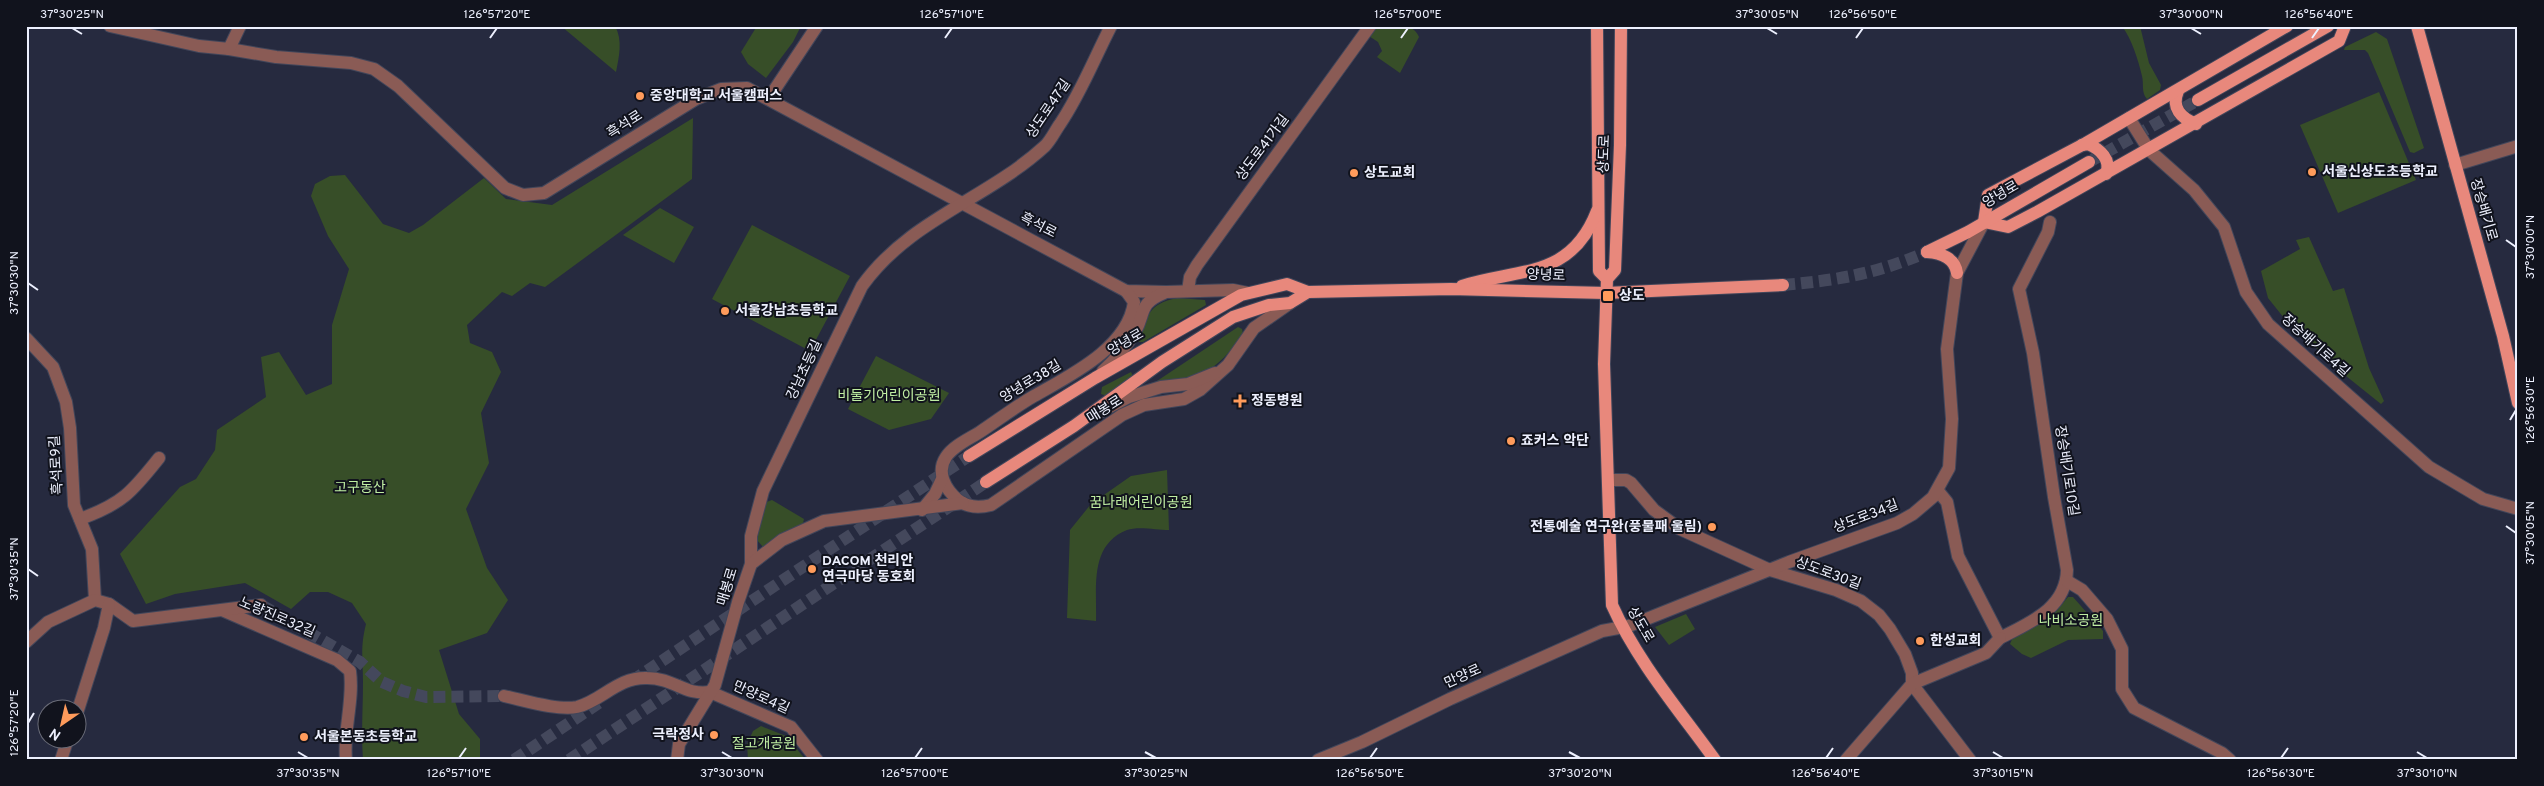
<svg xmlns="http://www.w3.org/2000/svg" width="2544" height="786" font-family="Overpass,'Noto Sans KR',sans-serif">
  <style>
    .green { fill: #374e28 }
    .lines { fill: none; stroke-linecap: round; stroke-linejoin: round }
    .minor-tunnel { stroke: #44485c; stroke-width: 12; stroke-dasharray: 12 6; stroke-linecap: butt }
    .major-tunnel { stroke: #44485c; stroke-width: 12; stroke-dasharray: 12 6; stroke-linecap: butt }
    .minor-casing { stroke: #42465a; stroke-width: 14 }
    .major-casing { stroke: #42465a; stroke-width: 14 }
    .minor { stroke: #8a5b55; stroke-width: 12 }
    .major { stroke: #e8887c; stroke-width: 12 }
    .ticks { fill: none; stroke: #edf0fe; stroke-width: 2 }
    .poi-dot { fill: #ff9b5b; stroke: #11131d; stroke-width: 2 }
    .labels { text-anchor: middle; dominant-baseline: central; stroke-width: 4; stroke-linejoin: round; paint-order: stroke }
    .poi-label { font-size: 14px; font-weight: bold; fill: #edf0fe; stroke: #11131d; text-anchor: start }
    .street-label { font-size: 14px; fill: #edf0fe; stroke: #11131d }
    .park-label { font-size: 14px; fill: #bfeda2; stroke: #11131d }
    .neatline { fill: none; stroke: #edf0fe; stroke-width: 2 }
    .ticks-label { font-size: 12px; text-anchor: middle; fill: #edf0fe }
  </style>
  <rect width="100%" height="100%" fill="#262a3f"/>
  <g class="green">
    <path d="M561 26H615C623 40 619 57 616 72Z"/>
    <path d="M757 26H801L793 42 766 78 748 64 741 52Z"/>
    <path d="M1376 26C1391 26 1413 21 1419 37L1400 73 1377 57 1382 51 1378 42 1369 36Z"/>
    <path d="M2122 26H2140L2149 63 2161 85 2160 90 2147 99C2141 93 2144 83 2142 76 2138 59 2132 40 2122 26Z"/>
    <path d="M2376 32 2387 39 2424 148 2414 153 2410 152 2368 53 2365 50H2344L2345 47Z"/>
    <path d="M2379 92 2416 180 2338 213 2300 125Z"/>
    <path d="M693 118 692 179 545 287 530 283 512 296 502 292 467 325 470 343 492 352 501 372 481 413 489 463 466 509 487 568 508 600 487 633 439 650 459 714 480 739V760H363C361 733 363 708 363 682 363 658 360 648 366 624L352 603 328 592H310L291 609 245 583 175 594 146 604 120 554 180 487 196 479 215 450 217 430 266 397 261 357 279 352 306 395 332 384V325L349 269 328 236 311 196 315 184 330 176 345 175 383 224 409 233 423 225 484 178 506 199 552 205Z"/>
    <path d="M660 208 694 227 674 263 623 235Z"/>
    <path d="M752 225 850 276 810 351 712 299Z"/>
    <path d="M2309 237 2333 291 2344 288 2369 368 2384 401 2381 404 2346 376 2284 318 2268 298 2261 271 2300 249 2296 240Z"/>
    <path d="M1177 298 1205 300 1206 305 1143 342H1139L1137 340C1148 316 1148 304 1177 298Z"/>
    <path d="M1238 327 1242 329 1243 334C1215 374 1198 379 1151 385Z"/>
    <path d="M876 356 949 393 931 419 889 430 848 409Z"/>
    <path d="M1131 372 1133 376 1107 396 1101 394 1102 387Z"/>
    <path d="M1167 470 1169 530C1157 530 1138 526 1127 530 1089 545 1097 587 1096 621L1067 618 1070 530 1091 504 1131 476Z"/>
    <path d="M772 500 804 519 803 523 763 547 757 540 764 503Z"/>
    <path d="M2068 597H2073L2103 631V639L2068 640 2031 658 2022 654 2010 644 2013 637 2050 619Z"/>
    <path d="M1686 614 1695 629 1669 645 1655 627Z"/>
    <path d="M761 726 786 736 806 760H748L747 744 753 731Z"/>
  </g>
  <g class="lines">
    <path class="minor-tunnel" d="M261 605 360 662 382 682 403 691 426 697 504 696"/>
    <g class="major-tunnel">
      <path d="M2089 162 2198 100"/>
      <path d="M1783 285C1839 280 1875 274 1927 252"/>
      <path d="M632 681 969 456"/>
      <path d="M514 760 603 700"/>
      <path d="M569 760 986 482"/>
    </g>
    <g class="minor-casing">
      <g id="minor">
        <path d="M110 26 199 46 229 49 276 57 351 63 374 69 398 86 505 188 523 195 544 193 696 99 721 89 747 88 1126 291 1166 292 1233 290 1248 293"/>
        <path d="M229 49 240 26"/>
        <path d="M769 98 817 26"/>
        <path d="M2129 118 2149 150 2194 190 2224 227 2246 292 2268 324 2429 467 2483 499 2518 509"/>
        <path d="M2455 165 2518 146"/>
        <path d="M1126 291 1134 302C1128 348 1069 376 1034 396 1015 407 998 420 980 432 969 439 953 446 946 457 936 472 945 489 958 500 968 508 979 508 991 505L1122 415 1144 405 1184 399 1200 390 1228 365 1254 328 1290 303"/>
        <path d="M1188 291 1190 277 1197 265 1370 26"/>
        <path d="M26 338 53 367 66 402 70 428 74 505 92 549 95 600"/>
        <path d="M1103 371C1116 359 1126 347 1135 332 1146 312 1138 304 1164 293"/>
        <path d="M1098 413 1129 397 1161 387 1188 384 1215 373"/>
        <path d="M1608 480H1626L1631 483 1654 510 1680 529 1770 570 1836 590 1861 601 1879 615 1890 629 1905 654 1912 673V684L1970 760"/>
        <path d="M1938 491 1947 502 1958 556 2000 638C2029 623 2066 609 2067 570L2054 497 2033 353 2019 289 2048 232 2050 222"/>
        <path d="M922 510 935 494 942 479"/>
        <path d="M80 519C122 504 132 492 159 458"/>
        <path d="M751 564V536L763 491 862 286C910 219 986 200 1045 146 1051 140 1055 131 1060 124 1081 93 1094 59 1111 26"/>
        <path d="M2067 581 2082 590 2107 619 2122 649V689L2134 708 2222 753 2230 760"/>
        <path d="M222 610 337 660 350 671C354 701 343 730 346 760"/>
        <path d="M26 642 48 622 95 600 109 604 133 621 261 605"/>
        <path d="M710 692 791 727 817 760"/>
        <path d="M504 696C523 700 558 711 577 707 602 701 617 677 647 678 674 678 685 696 710 692"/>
        <path d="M78 710 104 628 109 604"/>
        <path d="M61 760 68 738"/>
        <path d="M677 760 679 744 715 685 738 602 751 564 782 540 824 521 963 503"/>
        <path d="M1318 760 1362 742 1450 699 1602 631 1629 626 1789 562 1897 523 1913 514 1933 497 1949 468 1952 419 1947 349 1957 273 1984 222"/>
        <path d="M1846 760 1912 684 1986 653 2000 638"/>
      </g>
    </g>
    <g class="major-casing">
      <g id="major">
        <path d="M1597 26 1599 271 1607 279"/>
        <path d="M1621 26 1620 145 1615 270 1607 279 1604 364 1612 605C1637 661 1679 710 1715 760"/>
        <path d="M2417 26 2503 336 2518 403"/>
        <path d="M2178 91C2171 108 2181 118 2196 124"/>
        <path d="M2198 100 2328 26"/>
        <path d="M2082 145 2088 144C2100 149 2112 160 2106 174"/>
        <path d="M1984 222 2008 227 2037 212 2339 41 2345 26"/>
        <path d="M1984 222 1988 195 2086 143 2287 26"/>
        <path d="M1927 252 1968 232 2089 162"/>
        <path d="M1927 252C1941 253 1955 258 1957 273"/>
        <path d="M1462 286C1519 268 1571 279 1597 211"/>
        <path d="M969 456 1095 378 1241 295 1287 284 1308 292 1451 289 1606 293 1783 285"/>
        <path d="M986 482 1074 426 1162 362 1233 317 1269 305 1290 303 1308 292"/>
      </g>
    </g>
    <use href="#minor" class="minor"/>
    <use href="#major" class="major"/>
  </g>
  <path class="ticks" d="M72 28 82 34M1767 28 1777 34M2191 28 2201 34M490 38 497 28M945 38 952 28M1401 38 1408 28M1856 38 1863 28M2312 38 2319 28M2506 240 2516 247M28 283 38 290M2510 420 2516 410M2506 526 2516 533M28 569 38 576M28 723 34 713M298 752 308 758M722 752 732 758M1145 752 1156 758M1569 752 1580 758M1993 752 2003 758M2417 752 2427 758M459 758 466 748M915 758 922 748M1370 758 1377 748M1826 758 1833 748M2281 758 2288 748"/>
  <g class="poi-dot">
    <circle cx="640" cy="96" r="5"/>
    <circle cx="2312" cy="172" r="5"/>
    <circle cx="1354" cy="173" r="5"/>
    <rect x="1602" y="290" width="12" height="12" rx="2.5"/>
    <circle cx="725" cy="311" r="5"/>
    <path d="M1237.5 393.5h5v5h5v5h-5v5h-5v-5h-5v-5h5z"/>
    <circle cx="1511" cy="441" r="5"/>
    <circle cx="1712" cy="527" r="5"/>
    <circle cx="812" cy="569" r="5"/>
    <circle cx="1920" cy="641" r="5"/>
    <circle cx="714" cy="735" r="5"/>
    <circle cx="304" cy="737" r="5"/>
  </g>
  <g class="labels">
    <g class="poi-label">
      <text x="650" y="96">중앙대학교 서울캠퍼스</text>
      <text x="2322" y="172">서울신상도초등학교</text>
      <text x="1364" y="173">상도교회</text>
      <text x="1619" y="296">상도</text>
      <text x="735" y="311">서울강남초등학교</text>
      <text x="1251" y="401">정동병원</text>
      <text x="1521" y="441">죠커스 악단</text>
      <text x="1702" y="527" text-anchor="end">전통예술 연구완(풍물패 울림)</text>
      <text x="822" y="561">DACOM 천리안<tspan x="822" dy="16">연극마당 동호회</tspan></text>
      <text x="1930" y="641">한성교회</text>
      <text x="704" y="735" text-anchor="end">극락정사</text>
      <text x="314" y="737">서울본동초등학교</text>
    </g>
    <g class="street-label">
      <text transform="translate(1049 109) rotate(-56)">상도로47길</text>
      <text transform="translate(625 125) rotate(-32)">흑석로</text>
      <text transform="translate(1263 148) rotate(-53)">상도로41가길</text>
      <text transform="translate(1605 154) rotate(-88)">상도로</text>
      <text transform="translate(2001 195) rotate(-30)">양녕로</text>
      <text transform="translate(2483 210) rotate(74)">장승배기로</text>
      <text transform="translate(1038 226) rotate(27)">흑석로</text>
      <text transform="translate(1546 276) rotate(2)">양녕로</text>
      <text transform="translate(1126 343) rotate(-30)">양녕로</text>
      <text transform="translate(2315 346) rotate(42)">장승배기로4길</text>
      <text transform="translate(805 370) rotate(-65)">강남초등길</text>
      <text transform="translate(1031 382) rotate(-31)">양녕로38길</text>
      <text transform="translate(1105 410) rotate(-32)">매봉로</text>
      <text transform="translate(57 465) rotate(-93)">흑석로9길</text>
      <text transform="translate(2066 471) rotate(81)">장승배기로10길</text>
      <text transform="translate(1866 517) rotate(-21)">상도로34길</text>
      <text transform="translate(1828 574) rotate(20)">상도로30길</text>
      <text transform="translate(728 587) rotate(-73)">매봉로</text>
      <text transform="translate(277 618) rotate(23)">노량진로32길</text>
      <text transform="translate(1640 625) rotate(60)">상도로</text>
      <text transform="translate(1463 677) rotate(-24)">만양로</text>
      <text transform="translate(761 698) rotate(24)">만양로4길</text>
    </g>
    <g class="park-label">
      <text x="889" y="396">비둘기어린이공원</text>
      <text x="360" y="488">고구동산</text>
      <text x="1141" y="503">꿈나래어린이공원</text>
      <text x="2071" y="621">나비소공원</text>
      <text x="764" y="744">절고개공원</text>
    </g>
  </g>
  <rect width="2544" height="786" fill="none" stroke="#11131d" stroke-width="55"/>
  <g transform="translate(62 724) rotate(214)"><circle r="24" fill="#11131d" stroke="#696b77"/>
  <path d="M0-4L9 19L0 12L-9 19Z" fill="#ff9b5b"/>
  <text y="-8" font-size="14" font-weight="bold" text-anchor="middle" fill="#edf0fe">N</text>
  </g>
  <rect x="28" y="28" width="2488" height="730" class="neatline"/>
  <g class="ticks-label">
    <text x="72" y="18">37°30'25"N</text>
    <text x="497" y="18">126°57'20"E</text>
    <text x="952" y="18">126°57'10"E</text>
    <text x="1408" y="18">126°57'00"E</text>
    <text x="1767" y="18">37°30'05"N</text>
    <text x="1863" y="18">126°56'50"E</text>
    <text x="2191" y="18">37°30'00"N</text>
    <text x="2319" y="18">126°56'40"E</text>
    <text transform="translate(2530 247) rotate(-90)" y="4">37°30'00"N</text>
    <text transform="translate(14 283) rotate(-90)" y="4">37°30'30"N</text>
    <text transform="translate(2530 410) rotate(-90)" y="4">126°56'30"E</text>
    <text transform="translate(2530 533) rotate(-90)" y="4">37°30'05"N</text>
    <text transform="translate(14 569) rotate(-90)" y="4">37°30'35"N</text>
    <text transform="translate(14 723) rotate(-90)" y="4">126°57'20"E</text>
    <text x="308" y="777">37°30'35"N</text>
    <text x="459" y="777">126°57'10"E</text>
    <text x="732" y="777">37°30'30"N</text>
    <text x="915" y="777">126°57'00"E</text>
    <text x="1156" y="777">37°30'25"N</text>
    <text x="1370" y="777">126°56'50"E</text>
    <text x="1580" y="777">37°30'20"N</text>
    <text x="1826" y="777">126°56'40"E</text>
    <text x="2003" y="777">37°30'15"N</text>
    <text x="2281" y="777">126°56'30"E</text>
    <text x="2427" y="777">37°30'10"N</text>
  </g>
</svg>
